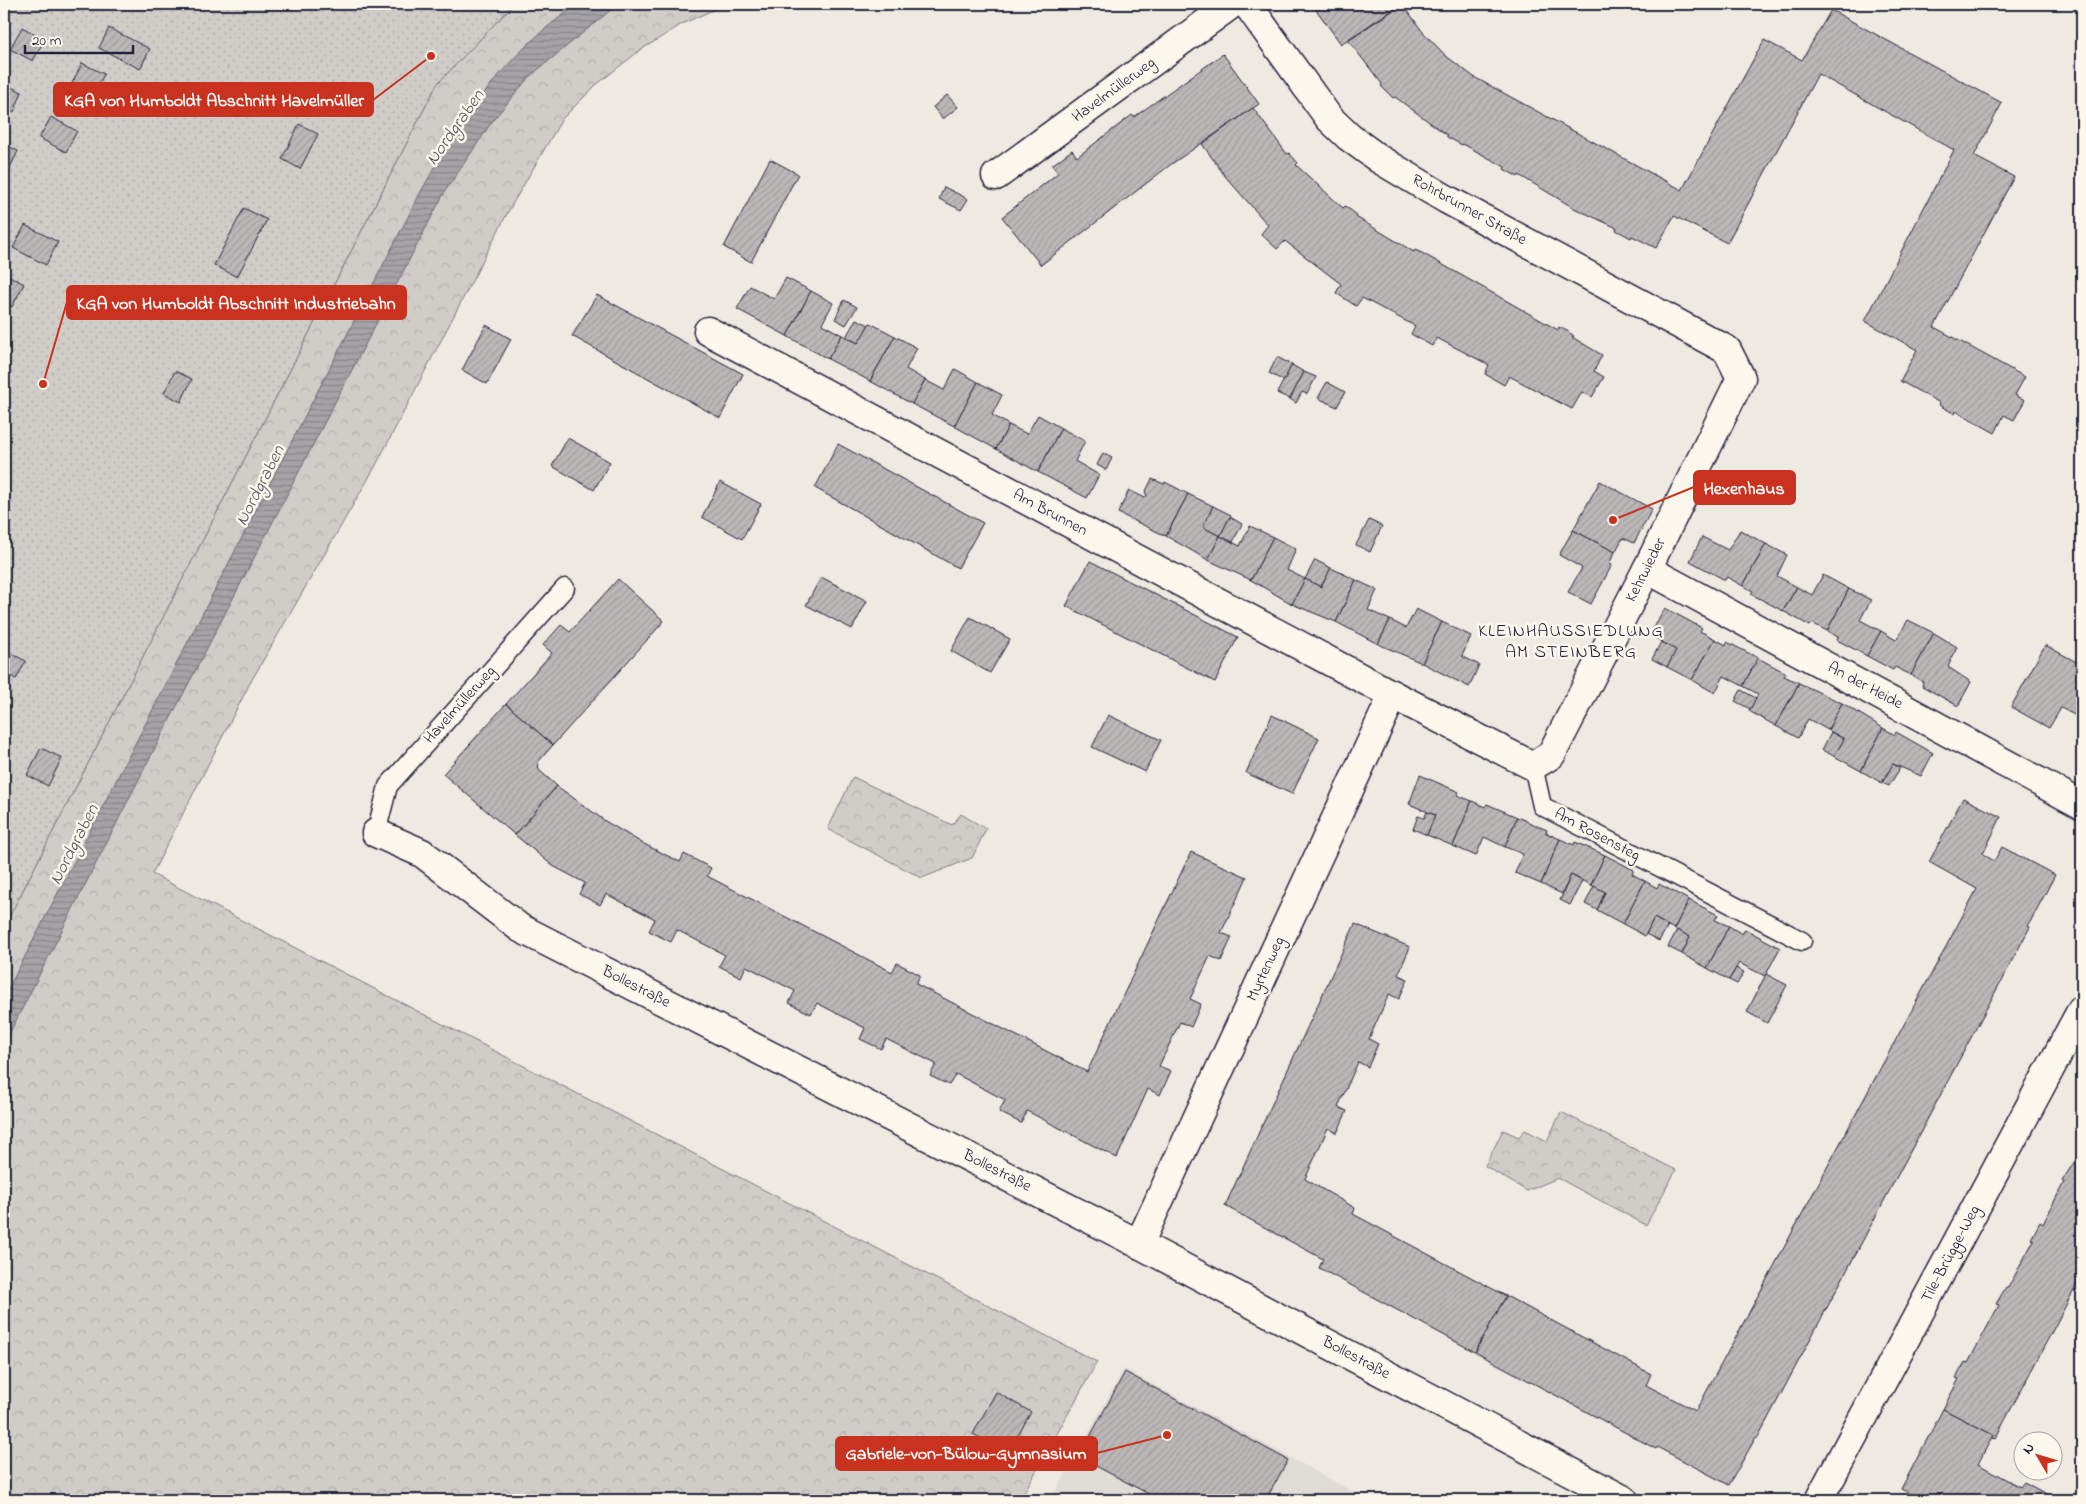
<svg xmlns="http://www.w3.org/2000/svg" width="2086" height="1504" font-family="'Indie Flower',sans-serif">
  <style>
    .built { fill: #dfdbd5 }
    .forest { fill: url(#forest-crowns); stroke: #797882 }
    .garden { fill: url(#garden-dots); stroke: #797882 }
    .water { fill: url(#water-rules); stroke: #716f7c }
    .building { fill: url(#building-hatch); stroke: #22223b }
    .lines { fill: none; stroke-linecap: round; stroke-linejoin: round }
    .service-casing { stroke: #22223b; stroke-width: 21 }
    .minor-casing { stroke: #22223b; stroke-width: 31 }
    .service { stroke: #fbf7ec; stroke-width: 18 }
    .minor { stroke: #fbf7ec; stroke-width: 28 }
    .labels { text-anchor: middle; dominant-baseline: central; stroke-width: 5; stroke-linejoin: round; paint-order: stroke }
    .street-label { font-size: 16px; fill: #22223b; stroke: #fbf7ec }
    .water-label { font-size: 18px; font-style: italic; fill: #575666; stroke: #fbf7ec }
    .neighbourhood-label { font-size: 18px; letter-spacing: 1px; fill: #22223b; stroke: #fbf7ec }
    .leader { fill: none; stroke: #c8321e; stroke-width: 2 }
    .callout-dot { fill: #c8321e; stroke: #fbf7ec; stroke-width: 2 }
    .callout { fill: #c8321e; stroke: #c8321e; stroke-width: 2 }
    .callout-label { font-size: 18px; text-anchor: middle; font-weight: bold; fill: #fff }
  </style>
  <defs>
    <pattern id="forest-crowns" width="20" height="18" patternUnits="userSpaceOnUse" patternTransform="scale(1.25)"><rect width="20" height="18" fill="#d0cdc9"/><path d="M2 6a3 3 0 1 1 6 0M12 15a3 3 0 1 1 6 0" fill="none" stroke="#b2b0ae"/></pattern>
    <pattern id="garden-dots" width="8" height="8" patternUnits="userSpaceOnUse" patternTransform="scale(1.25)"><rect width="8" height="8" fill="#d0cdc9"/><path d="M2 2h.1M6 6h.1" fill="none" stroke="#b2b0ae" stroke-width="1.8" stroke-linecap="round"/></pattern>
    <pattern id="water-rules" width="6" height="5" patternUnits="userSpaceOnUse" patternTransform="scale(1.25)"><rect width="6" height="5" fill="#a6a3a7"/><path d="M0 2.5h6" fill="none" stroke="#878489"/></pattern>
    <pattern id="building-hatch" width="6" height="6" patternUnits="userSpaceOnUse" patternTransform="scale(1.25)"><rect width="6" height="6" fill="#bcb8b8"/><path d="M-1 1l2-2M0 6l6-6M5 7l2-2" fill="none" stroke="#a19e9f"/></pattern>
  </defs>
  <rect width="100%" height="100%" fill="#eeeae2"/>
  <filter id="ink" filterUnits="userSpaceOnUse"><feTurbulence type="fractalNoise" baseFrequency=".02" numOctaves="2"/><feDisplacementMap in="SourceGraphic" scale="10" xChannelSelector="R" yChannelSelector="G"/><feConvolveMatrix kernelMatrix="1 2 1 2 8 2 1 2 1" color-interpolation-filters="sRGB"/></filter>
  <g filter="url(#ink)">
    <path class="built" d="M1124 1369 1369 1500H1051Z"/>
    <g class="forest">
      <path d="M514 4H579C509 49 463 117 423 188L4 997V927L437 84Z"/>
      <path d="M618 4H726L682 24 639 51 596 85 562 119 509 210 375 467 250 683 152 874 1097 1362 1020 1500H4V1044L144 769 444 193 493 120 529 77Z"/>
      <path d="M853 777 952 825 961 814 986 829 972 858 922 878 828 829Z"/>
      <path d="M1561 1112 1676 1170 1646 1225 1558 1178 1527 1191 1485 1166 1503 1130 1519 1137 1525 1130 1547 1141Z"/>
    </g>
    <path class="garden" d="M4 4H514L437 84 4 927Z"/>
    <path class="water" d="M579 4H618L529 77 493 120 444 193 144 769 4 1044V997L423 188C463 117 509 49 579 4Z"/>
    <g class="building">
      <path d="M1312 4H1401L1341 44Z"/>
      <path d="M1403 4 1422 31 1446 56 1474 77 1682 190 1764 40 1802 60 1831 10 2002 103 1974 156 2014 177 1934 327 2025 377 2015 395 2025 400 2014 420 2004 415 1995 433 1956 411 1955 414 1939 405 1940 403 1900 381 1917 350 1865 321 1954 150 1818 74 1727 243 1674 216 1656 248 1632 236 1631 238 1616 230 1617 228 1574 208 1519 175 1518 177 1504 169 1505 167 1463 144 1462 145 1447 137V135L1395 97 1393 98 1381 86 1382 84 1348 40Z"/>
      <path d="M22 27 44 40 33 61 10 49Z"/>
      <path d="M109 28 150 49 140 69 99 48Z"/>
      <path d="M1223 54 1259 104 1170 165 1041 265 1002 217 1058 173 1052 165 1072 150 1077 157 1132 115 1134 117Z"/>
      <path d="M82 63 104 74 88 107 66 96Z"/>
      <path d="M4 84 22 92 14 112 4 107Z"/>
      <path d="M947 95 958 107 943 119 933 107Z"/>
      <path d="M1253 108 1287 154 1289 153 1298 163 1296 165 1343 208 1345 206 1357 215 1356 217 1414 252 1415 250 1422 253 1558 330 1559 327 1567 331 1574 336 1572 337 1602 355 1594 371 1604 377 1592 397 1582 392 1572 409 1509 376 1504 385 1485 374 1489 365 1437 338 1432 346 1411 334 1415 326 1362 298 1356 306 1336 293 1341 284 1285 241 1277 249 1261 234 1268 225 1225 176 1202 144Z"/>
      <path d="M51 117 77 131 66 152 39 138Z"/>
      <path d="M299 124 318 134 300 169 282 159Z"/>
      <path d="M4 144 18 151 5 178 4 177Z"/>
      <path d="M770 159 798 174 751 262 724 247Z"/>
      <path d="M944 187 968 199 961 210 939 199Z"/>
      <path d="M244 208 267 220 237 277 214 265Z"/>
      <path d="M25 225 58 242 46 265 13 248Z"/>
      <path d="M4 273 24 284 12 307 4 302Z"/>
      <path d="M786 278 811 291 787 336 737 309 750 286 774 299Z"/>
      <path d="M811 291 833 303 822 324 842 335 828 359 787 336Z"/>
      <path d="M597 295 743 374 720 418 572 336Z"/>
      <path d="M844 300 857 307 846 325 835 319Z"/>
      <path d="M856 319 869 325 858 343 846 337Z"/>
      <path d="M870 323 895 336 870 381 828 359 842 335 858 343Z"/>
      <path d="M486 325 511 339 487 384 462 370Z"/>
      <path d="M895 336 917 348 906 369 925 380 912 404 870 381Z"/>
      <path d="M1277 357 1292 365 1284 381 1269 373Z"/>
      <path d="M1292 365 1304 372 1290 399 1277 393Z"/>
      <path d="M955 369 978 382 954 426 912 404 925 380 944 390Z"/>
      <path d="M175 371 192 379 181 402 164 393Z"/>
      <path d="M1304 372 1316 377 1307 394 1302 392 1296 403 1290 399Z"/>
      <path d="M978 382 1002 395 992 415 1009 425 996 449 954 426Z"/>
      <path d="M1327 382 1345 392 1337 407 1318 398Z"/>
      <path d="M1038 415 1061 428 1038 472 996 449 1009 425 1027 434Z"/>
      <path d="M1061 428 1085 441 1075 461 1099 475 1087 498 1038 472Z"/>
      <path d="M568 438 610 462 594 490 552 466Z"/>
      <path d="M838 444 983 523 958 568 815 488Z"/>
      <path d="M1103 453 1112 458 1106 470 1097 465Z"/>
      <path d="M1152 479 1164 484 1165 482 1188 494 1166 536 1118 513 1129 490 1145 498 1147 495 1145 493Z"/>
      <path d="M1600 481 1652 509 1634 543 1623 538 1615 552 1573 530Z"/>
      <path d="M720 482 761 504 742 539 702 517Z"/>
      <path d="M1188 494 1213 506 1203 527 1220 536 1208 560 1166 536Z"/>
      <path d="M1213 506 1231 515 1220 536 1203 527Z"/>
      <path d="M1230 517 1242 524 1233 542 1220 536Z"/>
      <path d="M1369 520 1382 526 1370 552 1356 545Z"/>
      <path d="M1250 526 1273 537 1251 580 1208 560 1220 536 1240 546Z"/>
      <path d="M1573 530 1615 552 1609 564 1612 565 1591 604 1568 592 1582 568 1559 555Z"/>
      <path d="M1740 530 1766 544 1743 586 1727 577 1725 580 1690 561 1702 537 1728 550Z"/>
      <path d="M1273 537 1296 549 1287 570 1305 579 1292 604 1251 580Z"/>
      <path d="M1766 544 1787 555 1777 576 1797 587 1783 611 1751 594 1753 591 1743 586Z"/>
      <path d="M1315 560 1331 568 1321 587 1305 579Z"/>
      <path d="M1090 561 1238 637 1215 682 1066 606Z"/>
      <path d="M1331 568 1356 580 1336 622 1292 604 1305 579 1321 587Z"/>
      <path d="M1823 575 1849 589 1827 631 1812 623 1810 626 1783 611 1797 587 1812 595Z"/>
      <path d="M821 577 867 601 852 629 806 605Z"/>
      <path d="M618 579 664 621 553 745 506 704 552 653 543 645 561 625 570 632Z"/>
      <path d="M1356 580 1377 590 1368 610 1390 620 1378 644 1336 622Z"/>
      <path d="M1849 589 1871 600 1860 620 1881 631 1867 656 1837 640 1838 637 1827 631Z"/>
      <path d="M1665 608 1702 628 1700 631 1715 639 1692 680 1667 667 1676 650 1650 635Z"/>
      <path d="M1416 609 1442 622 1422 663 1378 644 1390 620 1406 628Z"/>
      <path d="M970 617 1010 639 990 673 951 651Z"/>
      <path d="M1908 620 1934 633 1911 675 1895 667 1893 670 1867 656 1881 631 1896 640Z"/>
      <path d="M1442 622 1471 636 1462 656 1479 665 1469 687 1422 663Z"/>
      <path d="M1934 633 1957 647 1948 667 1971 682 1958 706 1922 686 1923 682 1911 675Z"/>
      <path d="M1715 639 1726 645 1727 642 1758 658 1743 686 1724 676 1715 693 1692 680Z"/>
      <path d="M1661 642 1676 650 1667 667 1652 659Z"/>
      <path d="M2045 645 2082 665V719L2061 708 2049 728 2011 707Z"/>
      <path d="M4 650 26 661 16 679 4 673Z"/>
      <path d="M1758 658 1786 673 1784 676 1799 683 1776 726 1749 711 1758 694 1743 686Z"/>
      <path d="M1799 683 1842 703 1828 730 1808 719 1798 738 1776 726Z"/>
      <path d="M1741 690 1756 698 1750 709 1735 701Z"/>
      <path d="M1842 703 1883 728 1861 771 1834 756 1844 739 1828 730Z"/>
      <path d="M506 704 553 745 538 762 539 770 557 786 515 835 443 774Z"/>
      <path d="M1108 715 1161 740 1145 772 1092 747Z"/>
      <path d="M1272 715 1319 738 1292 794 1246 773Z"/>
      <path d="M1883 728 1895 735 1896 732 1933 753 1921 776 1893 764 1882 783 1861 771Z"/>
      <path d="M1831 732 1844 739 1834 756 1822 750Z"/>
      <path d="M41 748 62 758 48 786 27 775Z"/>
      <path d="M1893 764 1900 768 1889 786 1882 783Z"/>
      <path d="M1420 775 1459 792 1457 795 1472 801 1453 846 1427 835 1435 815 1409 804Z"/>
      <path d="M557 786 605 821 642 843 680 862 684 854 711 868 707 876 892 972 897 963 920 975 916 984 1087 1072 1191 852 1247 877 1221 933 1232 937 1221 961 1210 956 1190 999 1201 1004 1191 1027 1180 1022 1159 1066 1171 1071 1160 1095 1148 1089 1117 1158 1027 1111 1021 1123 999 1112 1005 1100 956 1074 949 1085 930 1076 936 1064 886 1039 881 1049 860 1039 865 1028 817 1003 811 1014 789 1003 795 991 746 966 741 977 719 966 725 955 677 930 671 942 649 931 655 919 606 894 600 905 579 894 585 883 553 866 515 835Z"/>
      <path d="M1963 798 2001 817 1983 854 1994 861 2002 847 2055 875 2028 926 2030 927 1758 1437H1756L1729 1485 1657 1447 1656 1449 1475 1352 1506 1296 1651 1374 1646 1385 1696 1411 1977 889 1929 862Z"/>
      <path d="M1472 801 1485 807 1487 804 1517 817 1505 847 1484 837 1476 856 1453 846Z"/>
      <path d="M1427 812 1435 815 1427 835 1413 829 1418 816 1424 818Z"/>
      <path d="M1517 817 1547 830 1546 833 1560 839 1541 884 1515 873 1523 854 1505 847Z"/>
      <path d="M1560 839 1574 845 1575 842 1605 855 1591 885 1571 875 1562 894 1541 884Z"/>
      <path d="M1605 855 1634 870 1632 874 1645 881 1623 924 1597 910 1605 892 1591 885Z"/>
      <path d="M1571 875 1582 881 1570 905 1560 900Z"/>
      <path d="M1645 881 1657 888 1659 884 1689 900 1674 929 1654 918 1645 936 1623 924Z"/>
      <path d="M1594 886 1605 892 1597 910 1585 904Z"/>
      <path d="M1689 900 1718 915 1715 920 1729 926 1707 968 1682 954 1690 937 1674 929Z"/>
      <path d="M1654 918 1668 926 1659 941 1646 934Z"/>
      <path d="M1355 924 1410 947 1398 975 1408 979 1399 999 1389 994 1369 1039 1378 1044 1368 1067 1358 1062 1338 1107 1347 1111 1337 1133 1328 1128 1305 1179 1355 1208 1353 1214 1506 1296 1475 1352 1319 1268 1323 1259 1225 1206Z"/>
      <path d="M1729 926 1742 934 1745 929 1780 948 1765 976 1739 963 1729 980 1707 968Z"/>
      <path d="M1677 930 1690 937 1682 954 1668 947Z"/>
      <path d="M1736 968 1744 972 1737 984 1729 980Z"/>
      <path d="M1766 974 1787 985 1767 1023 1747 1012Z"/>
      <path d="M2082 1150V1275L1995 1439 1992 1438 1993 1435 1943 1409 1959 1379 1956 1378 1965 1362 1968 1363 1999 1305 1996 1304 2006 1287 2008 1288 2034 1240 2031 1239 2040 1222 2043 1224 2064 1182 2062 1181Z"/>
      <path d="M1125 1372 1288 1460 1269 1494 1280 1500H1160L1079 1457Z"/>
      <path d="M996 1392 1031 1412 1008 1454 973 1434Z"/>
      <path d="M1943 1409 1993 1435 1978 1464 2020 1487 2024 1482 2048 1495 2046 1500H1923L1901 1489Z"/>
    </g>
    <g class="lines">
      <g class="service-casing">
        <g id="service">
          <path d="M1533 766 1542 806 1802 941"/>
          <path d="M376 833 388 786 565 588"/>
        </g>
      </g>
      <g class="minor-casing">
        <g id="minor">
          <path d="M996 176 1232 4"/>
          <path d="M708 331 1393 695 1533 766 1551 755 1647 569 1741 378 1727 350 1446 199 1379 159 1349 137 1329 118 1247 4"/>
          <path d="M1647 569 2082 805"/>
          <path d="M376 833 422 853 520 928 1139 1244 1624 1500"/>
          <path d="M1139 1244 1393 695"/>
          <path d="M1819 1500 2082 1009"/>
        </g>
      </g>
      <use href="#service" class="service"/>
      <use href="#minor" class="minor"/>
    </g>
  </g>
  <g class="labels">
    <g class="street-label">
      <text transform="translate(1114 90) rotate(-36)">Havelmüllerweg</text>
      <text transform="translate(1469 210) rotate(29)">Rohrbrunner Straße</text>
      <text transform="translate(1050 513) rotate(28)">Am Brunnen</text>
      <text transform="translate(1646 570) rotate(-63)">Kehrwieder</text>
      <text transform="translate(1865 686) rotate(28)">An der Heide</text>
      <text transform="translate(460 705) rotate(-48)">Havelmüllerweg</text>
      <text transform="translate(1597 835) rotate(28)">Am Rosensteg</text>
      <text transform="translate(1266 969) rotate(-65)">Myrtenweg</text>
      <text transform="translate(636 987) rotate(27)">Bollestraße</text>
      <text transform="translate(997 1171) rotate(27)">Bollestraße</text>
      <text transform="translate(1951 1254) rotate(-62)">Tile-Brügge-Weg</text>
      <text transform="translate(1356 1358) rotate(28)">Bollestraße</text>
    </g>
    <g class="water-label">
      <text transform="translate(456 128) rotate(-55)">Nordgraben</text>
      <text transform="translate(261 486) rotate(-63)">Nordgraben</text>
      <text transform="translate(75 845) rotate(-63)">Nordgraben</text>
    </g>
    <g class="neighbourhood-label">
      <text x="1571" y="632">KLEINHAUSSIEDLUNG<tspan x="1571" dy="21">AM STEINBERG</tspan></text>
    </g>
  </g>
  <path class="leader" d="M431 56L373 100M43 384L67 302M1613 520L1694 487M1167 1435L1097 1453"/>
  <g class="callout-dot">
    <circle cx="431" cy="56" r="5"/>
    <circle cx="43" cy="384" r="5"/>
    <circle cx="1613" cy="520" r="5"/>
    <circle cx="1167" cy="1435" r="5"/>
  </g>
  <g class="callout">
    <rect x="54" y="83" width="319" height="33" rx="5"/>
    <rect x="67" y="286" width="339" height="33" rx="5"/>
    <rect x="1694" y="471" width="101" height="33" rx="5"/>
    <rect x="836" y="1437" width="261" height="33" rx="5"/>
  </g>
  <g class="callout-label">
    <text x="214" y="106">KGA von Humboldt Abschnitt Havelmüller</text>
    <text x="236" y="309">KGA von Humboldt Abschnitt Industriebahn</text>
    <text x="1744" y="494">Hexenhaus</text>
    <text x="966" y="1459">Gabriele-von-Bülow-Gymnasium</text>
  </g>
  <rect width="2086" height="1504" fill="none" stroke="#fbf7ec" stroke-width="20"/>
  <rect x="10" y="10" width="2066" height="1484" fill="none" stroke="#22223b" stroke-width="2" filter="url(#ink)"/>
  <g transform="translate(2038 1456) rotate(308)"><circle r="24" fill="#fbf7ec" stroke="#a4a2a5"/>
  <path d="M0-4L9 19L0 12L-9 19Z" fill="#c8321e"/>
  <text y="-8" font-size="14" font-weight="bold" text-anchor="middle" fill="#22223b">N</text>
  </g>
  <path d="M25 45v8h108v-8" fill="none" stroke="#22223b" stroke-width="2.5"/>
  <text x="32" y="45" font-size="15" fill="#22223b" stroke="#fbf7ec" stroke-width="4" paint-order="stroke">20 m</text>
</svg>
